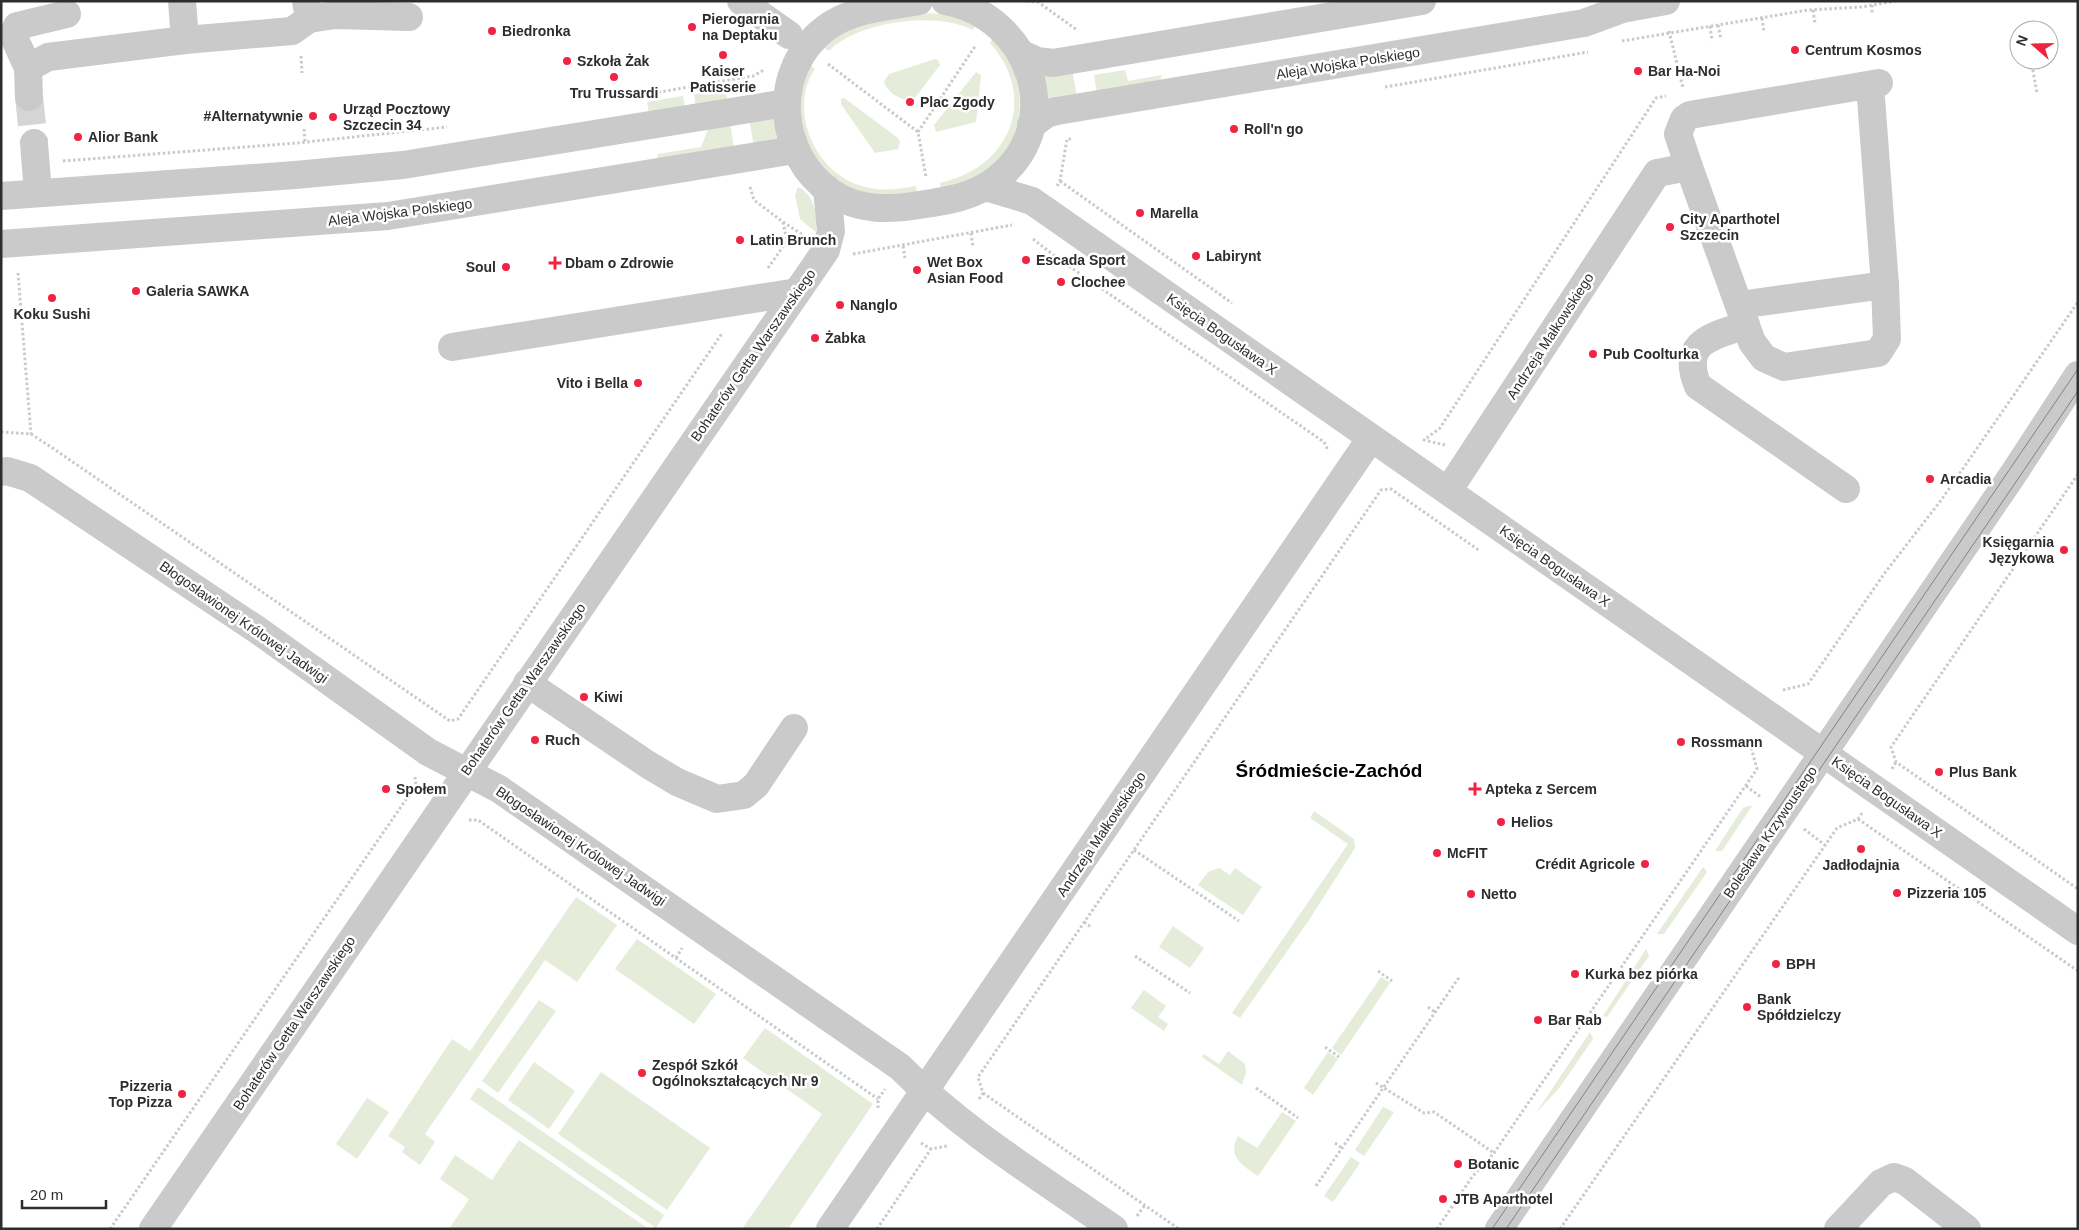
<svg xmlns="http://www.w3.org/2000/svg" width="2079" height="1230" font-family="Arial,sans-serif">
  <style>
    .green { fill: #e5ecda }
    .lines { fill: none; stroke-linecap: round; stroke-linejoin: round }
    .minor-tunnel { stroke: #d5d5d5; stroke-width: 28; stroke-dasharray: 28 14; stroke-linecap: butt }
    .path { stroke: #cacaca; stroke-width: 3; stroke-dasharray: 2.5 2.5; stroke-linecap: butt }
    .minor { stroke: #cacaca; stroke-width: 28 }
    .tram { stroke: #828282; stroke-width: 1 }
    .poi-dot { fill: #f02441; stroke: #fff; stroke-width: 2 }
    .labels { text-anchor: middle; dominant-baseline: central; stroke-width: 5; stroke-linejoin: round; paint-order: stroke }
    .poi-label { font-size: 14px; font-weight: bold; fill: #2d2d2d; stroke: #fff; text-anchor: start }
    .street-label { font-size: 14px; fill: #2d2d2d; stroke: #fff }
    .district-label { font-size: 19px; font-weight: bold; fill: #000; stroke: #fff }
  </style>
  <rect width="100%" height="100%" fill="#fff"/>
  <g class="green">
    <path d="M924 13 945 14 976 24 973 30C935 11 859 21 829 51L824 48C853 21 886 20 924 13Z"/>
    <path d="M994 37C1027 73 1031 136 990 168 975 180 958 184 941 189L940 183C1010 168 1039 98 990 43Z"/>
    <path d="M935 59 938 60 940 65 914 99C903 103 886 92 884 81L889 74Z"/>
    <path d="M809 65 815 69C788 108 814 169 856 184 877 192 894 190 916 186L917 193C901 195 883 197 867 194 827 187 793 139 800 99 801 88 806 76 809 65Z"/>
    <path d="M1072 69 1077 97 1047 101 1044 75Z"/>
    <path d="M1125 70 1128 81 1162 75 1158 85 1097 94 1094 75Z"/>
    <path d="M976 72 981 75 976 122 936 132 934 125Z"/>
    <path d="M725 90 728 102 696 107 694 94Z"/>
    <path d="M683 96 685 108 649 114 647 102Z"/>
    <path d="M844 98 898 138 900 142 898 149 875 153 841 104V99Z"/>
    <path d="M773 117 777 140 754 147 749 118Z"/>
    <path d="M730 121 734 150 656 162 658 154 701 147 710 125Z"/>
    <path d="M798 187C814 194 818 216 816 232L800 219 795 195Z"/>
    <path d="M1748 806H1752L1722 851H1715L1743 808Z"/>
    <path d="M1314 811 1354 839 1355 848 1309 920 1240 1018 1232 1013 1348 844 1310 818Z"/>
    <path d="M1703 867 1707 872 1664 934H1657Z"/>
    <path d="M1219 868 1230 875 1235 868 1262 887 1243 915 1198 885 1208 872Z"/>
    <path d="M576 897 617 925 577 982 545 960 425 1134 435 1142 420 1165 402 1152 405 1147 388 1136 452 1039 470 1051Z"/>
    <path d="M1173 926 1204 948 1190 968 1159 947Z"/>
    <path d="M637 939 716 994 694 1024 615 969Z"/>
    <path d="M1646 949 1649 956 1607 1017 1603 1016Z"/>
    <path d="M1381 977 1390 983 1341 1055 1332 1048Z"/>
    <path d="M1144 990 1166 1006 1158 1017 1168 1024 1164 1031 1131 1008Z"/>
    <path d="M539 1000 556 1011 498 1093 482 1081Z"/>
    <path d="M765 1028 873 1104 788 1229H742L822 1114 743 1058Z"/>
    <path d="M1590 1032 1593 1039 1560 1087 1536 1113Z"/>
    <path d="M1228 1051 1245 1064 1246 1072 1242 1085 1202 1057 1204 1054 1219 1064Z"/>
    <path d="M1328 1052 1338 1059 1313 1095 1304 1088Z"/>
    <path d="M534 1062 575 1091 549 1129 508 1100Z"/>
    <path d="M601 1072 710 1148 667 1210 558 1134Z"/>
    <path d="M478 1087 664 1215 656 1228 470 1099Z"/>
    <path d="M367 1098 389 1112 357 1159 336 1144Z"/>
    <path d="M1383 1107 1394 1112 1364 1156 1355 1150Z"/>
    <path d="M1282 1112 1296 1121 1258 1176C1242 1165 1227 1157 1238 1136L1257 1148Z"/>
    <path d="M519 1140 649 1229H449L469 1199 440 1179 455 1155 492 1180Z"/>
    <path d="M1351 1157 1360 1163 1333 1202 1324 1196Z"/>
  </g>
  <g class="lines">
    <path class="minor-tunnel" d="M29 97 34 143"/>
    <g class="path">
      <path d="M1027 1 1038 2 1077 30"/>
      <path d="M1872 5V13"/>
      <path d="M1813 10 1815 23"/>
      <path d="M1762 18 1764 32"/>
      <path d="M1718 25 1721 39"/>
      <path d="M1710 26 1712 41"/>
      <path d="M1669 31 1683 88"/>
      <path d="M1622 41 1808 10 1861 7 1896 1"/>
      <path d="M301 56 302 73"/>
      <path d="M2031 60 2037 93"/>
      <path d="M828 64 918 132 926 177"/>
      <path d="M1385 87 1588 52"/>
      <path d="M619 99 753 76 764 70"/>
      <path d="M304 129 305 142"/>
      <path d="M918 132 976 45"/>
      <path d="M63 161 297 143 447 127"/>
      <path d="M1060 181 1232 303"/>
      <path d="M1057 186 1060 181 1067 139H1071"/>
      <path d="M750 187 754 200 783 222 787 241 768 268"/>
      <path d="M783 222 803 235"/>
      <path d="M971 233 973 247"/>
      <path d="M1033 239 1060 260 1324 442 1328 450"/>
      <path d="M903 246 905 258"/>
      <path d="M853 254 1012 225"/>
      <path d="M18 273 31 434"/>
      <path d="M1081 284 1086 278"/>
      <path d="M1 432 31 434 51 447 450 721 458 719 723 332"/>
      <path d="M1445 445 1424 440 1440 428 1656 98 1666 96"/>
      <path d="M2078 474 1891 747 1896 762 2078 889"/>
      <path d="M1783 690 1808 684 1884 574 1942 499 2078 302"/>
      <path d="M1892 769 1896 762"/>
      <path d="M1746 786 1761 797"/>
      <path d="M1858 819 2078 971"/>
      <path d="M469 820H478L878 1099"/>
      <path d="M1804 829 1825 845"/>
      <path d="M1134 850 1239 921"/>
      <path d="M1084 922 1091 927"/>
      <path d="M1135 956 1190 993"/>
      <path d="M676 958 682 948"/>
      <path d="M1378 971 1392 981"/>
      <path d="M1428 1007 1435 1012"/>
      <path d="M1325 1047 1339 1057"/>
      <path d="M1376 1083 1424 1113 1434 1112 1494 1153"/>
      <path d="M1256 1088 1298 1118"/>
      <path d="M983 1093 1179 1229"/>
      <path d="M979 1099 983 1093 978 1077 1381 490 1391 489 1480 551"/>
      <path d="M878 1108V1099L885 1089"/>
      <path d="M921 1143 931 1149"/>
      <path d="M1335 1143 1342 1148"/>
      <path d="M1316 1186 1460 976"/>
      <path d="M1137 1216 1145 1205"/>
      <path d="M110 1229 416 785 415 777"/>
      <path d="M877 1229 931 1149 947 1146"/>
      <path d="M1437 1229 1472 1177 1494 1153 1757 769 1748 736"/>
      <path d="M1560 1229 1837 828 1858 819 1862 813"/>
    </g>
    <g class="minor">
      <path d="M182 1 185 40"/>
      <path d="M741 1 789 35"/>
      <path d="M919 1C887 7 853 8 826 28 770 70 776 155 832 193 859 211 889 210 919 205 947 201 974 197 997 179 1068 122 1030 16 945 1"/>
      <path d="M309 19 335 15 409 17"/>
      <path d="M1022 54 1037 61 1053 63 1422 1"/>
      <path d="M28 68 13 35 17 26 67 14"/>
      <path d="M1870 85 1885 285"/>
      <path d="M29 97 28 68 48 57 185 40 292 31 309 19 306 1"/>
      <path d="M1031 125 1048 113 1057 111 1584 23 1622 9 1666 1"/>
      <path d="M34 143 38 193"/>
      <path d="M1689 167 1678 134 1684 119 1690 115 1879 83"/>
      <path d="M986 187 1032 201 2078 931"/>
      <path d="M1 196 295 175 403 165 786 103"/>
      <path d="M1 244 388 216 795 150"/>
      <path d="M1746 325C1714 336 1679 341 1698 386L1846 489"/>
      <path d="M452 347 797 292"/>
      <path d="M1 472 7 471 30 478 256 629 428 752 499 789 900 1067C963 1131 1041 1178 1114 1229"/>
      <path d="M1448 491 1657 173 1689 167 1752 342 1764 358 1784 367 1878 353 1887 339 1885 285 1739 305"/>
      <path d="M527 683 647 764 677 782 717 799 744 795 756 785 794 728"/>
      <path d="M153 1229 826 250 831 231 827 189"/>
      <path d="M830 1229 1371 438"/>
      <path d="M1499 1229 2014 473 2078 375"/>
      <path d="M1838 1229 1881 1183 1894 1177 1905 1181 1967 1229"/>
    </g>
    <g class="tram">
      <path d="M1492 1229 2078 369"/>
      <path d="M1506 1229 2078 391"/>
    </g>
  </g>
  <g class="poi-dot">
    <circle cx="692" cy="27" r="5"/>
    <circle cx="492" cy="31" r="5"/>
    <circle cx="1795" cy="50" r="5"/>
    <circle cx="723" cy="55" r="5"/>
    <circle cx="567" cy="61" r="5"/>
    <circle cx="1638" cy="71" r="5"/>
    <circle cx="614" cy="77" r="5"/>
    <circle cx="910" cy="102" r="5"/>
    <circle cx="313" cy="116" r="5"/>
    <circle cx="333" cy="117" r="5"/>
    <circle cx="1234" cy="129" r="5"/>
    <circle cx="78" cy="137" r="5"/>
    <circle cx="1140" cy="213" r="5"/>
    <circle cx="1670" cy="227" r="5"/>
    <circle cx="740" cy="240" r="5"/>
    <circle cx="1196" cy="256" r="5"/>
    <circle cx="1026" cy="260" r="5"/>
    <path d="M552.5 255.5h5v5h5v5h-5v5h-5v-5h-5v-5h5z"/>
    <circle cx="506" cy="267" r="5"/>
    <circle cx="917" cy="270" r="5"/>
    <circle cx="1061" cy="282" r="5"/>
    <circle cx="136" cy="291" r="5"/>
    <circle cx="52" cy="298" r="5"/>
    <circle cx="840" cy="305" r="5"/>
    <circle cx="815" cy="338" r="5"/>
    <circle cx="1593" cy="354" r="5"/>
    <circle cx="638" cy="383" r="5"/>
    <circle cx="1930" cy="479" r="5"/>
    <circle cx="2064" cy="550" r="5"/>
    <circle cx="584" cy="697" r="5"/>
    <circle cx="535" cy="740" r="5"/>
    <circle cx="1681" cy="742" r="5"/>
    <circle cx="1939" cy="772" r="5"/>
    <circle cx="386" cy="789" r="5"/>
    <path d="M1472.5 781.5h5v5h5v5h-5v5h-5v-5h-5v-5h5z"/>
    <circle cx="1501" cy="822" r="5"/>
    <circle cx="1861" cy="849" r="5"/>
    <circle cx="1437" cy="853" r="5"/>
    <circle cx="1645" cy="864" r="5"/>
    <circle cx="1897" cy="893" r="5"/>
    <circle cx="1471" cy="894" r="5"/>
    <circle cx="1776" cy="964" r="5"/>
    <circle cx="1575" cy="974" r="5"/>
    <circle cx="1747" cy="1007" r="5"/>
    <circle cx="1538" cy="1020" r="5"/>
    <circle cx="642" cy="1073" r="5"/>
    <circle cx="182" cy="1094" r="5"/>
    <circle cx="1458" cy="1164" r="5"/>
    <circle cx="1443" cy="1199" r="5"/>
  </g>
  <g class="labels">
    <g class="poi-label">
      <text x="702" y="19">Pierogarnia<tspan x="702" dy="16">na Deptaku</tspan></text>
      <text x="502" y="31">Biedronka</text>
      <text x="1805" y="50">Centrum Kosmos</text>
      <text x="577" y="61">Szkoła Żak</text>
      <text x="723" y="71" text-anchor="middle">Kaiser<tspan x="723" dy="16">Patisserie</tspan></text>
      <text x="1648" y="71">Bar Ha-Noi</text>
      <text x="614" y="93" text-anchor="middle">Tru Trussardi</text>
      <text x="920" y="102">Plac Zgody</text>
      <text x="343" y="109">Urząd Pocztowy<tspan x="343" dy="16">Szczecin 34</tspan></text>
      <text x="303" y="116" text-anchor="end">#Alternatywnie</text>
      <text x="1244" y="129">Roll'n go</text>
      <text x="88" y="137">Alior Bank</text>
      <text x="1150" y="213">Marella</text>
      <text x="1680" y="219">City Aparthotel<tspan x="1680" dy="16">Szczecin</tspan></text>
      <text x="750" y="240">Latin Brunch</text>
      <text x="1206" y="256">Labirynt</text>
      <text x="1036" y="260">Escada Sport</text>
      <text x="927" y="262">Wet Box<tspan x="927" dy="16">Asian Food</tspan></text>
      <text x="565" y="263">Dbam o Zdrowie</text>
      <text x="496" y="267" text-anchor="end">Soul</text>
      <text x="1071" y="282">Clochee</text>
      <text x="146" y="291">Galeria SAWKA</text>
      <text x="850" y="305">Nanglo</text>
      <text x="52" y="314" text-anchor="middle">Koku Sushi</text>
      <text x="825" y="338">Żabka</text>
      <text x="1603" y="354">Pub Coolturka</text>
      <text x="628" y="383" text-anchor="end">Vito i Bella</text>
      <text x="1940" y="479">Arcadia</text>
      <text x="2054" y="542" text-anchor="end">Księgarnia<tspan x="2054" dy="16">Językowa</tspan></text>
      <text x="594" y="697">Kiwi</text>
      <text x="545" y="740">Ruch</text>
      <text x="1691" y="742">Rossmann</text>
      <text x="1949" y="772">Plus Bank</text>
      <text x="396" y="789">Społem</text>
      <text x="1485" y="789">Apteka z Sercem</text>
      <text x="1511" y="822">Helios</text>
      <text x="1447" y="853">McFIT</text>
      <text x="1635" y="864" text-anchor="end">Crédit Agricole</text>
      <text x="1861" y="865" text-anchor="middle">Jadłodajnia</text>
      <text x="1907" y="893">Pizzeria 105</text>
      <text x="1481" y="894">Netto</text>
      <text x="1786" y="964">BPH</text>
      <text x="1585" y="974">Kurka bez piórka</text>
      <text x="1757" y="999">Bank<tspan x="1757" dy="16">Spółdzielczy</tspan></text>
      <text x="1548" y="1020">Bar Rab</text>
      <text x="652" y="1065">Zespół Szkół<tspan x="652" dy="16">Ogólnokształcących Nr 9</tspan></text>
      <text x="172" y="1086" text-anchor="end">Pizzeria<tspan x="172" dy="16">Top Pizza</tspan></text>
      <text x="1468" y="1164">Botanic</text>
      <text x="1453" y="1199">JTB Aparthotel</text>
    </g>
    <g class="street-label">
      <text transform="translate(1348 63) rotate(-9)">Aleja Wojska Polskiego</text>
      <text transform="translate(400 212) rotate(-7)">Aleja Wojska Polskiego</text>
      <text transform="translate(1222 334) rotate(35)">Księcia Bogusława X</text>
      <text transform="translate(1550 336) rotate(-57)">Andrzeja Małkowskiego</text>
      <text transform="translate(753 355) rotate(-55)">Bohaterów Getta Warszawskiego</text>
      <text transform="translate(1555 566) rotate(35)">Księcia Bogusława X</text>
      <text transform="translate(244 622) rotate(35)">Błogosławionej Królowej Jadwigi</text>
      <text transform="translate(523 689) rotate(-55)">Bohaterów Getta Warszawskiego</text>
      <text transform="translate(1887 797) rotate(35)">Księcia Bogusława X</text>
      <text transform="translate(1770 832) rotate(-56)">Bolesława Krzywoustego</text>
      <text transform="translate(1101 834) rotate(-56)">Andrzeja Małkowskiego</text>
      <text transform="translate(581 846) rotate(34)">Błogosławionej Królowej Jadwigi</text>
      <text transform="translate(294 1023) rotate(-56)">Bohaterów Getta Warszawskiego</text>
    </g>
    <g class="district-label">
      <text x="1329" y="770">Śródmieście-Zachód</text>
    </g>
  </g>
  <rect width="2079" height="1230" fill="none" stroke="#2d2d2d" stroke-width="5"/>
  <g transform="translate(2034 45) rotate(290)"><circle r="24" fill="#ffffff" stroke="#ababab"/>
  <path d="M0-4L9 19L0 12L-9 19Z" fill="#f02441"/>
  <text y="-8" font-size="14" font-weight="bold" text-anchor="middle" fill="#2d2d2d">N</text>
  </g>
  <path d="M22 1200v8h84v-8" fill="none" stroke="#2d2d2d" stroke-width="2.5"/>
  <text x="30" y="1200" font-size="15" fill="#2d2d2d" stroke="#ffffff" stroke-width="4" paint-order="stroke">20 m</text>
</svg>
